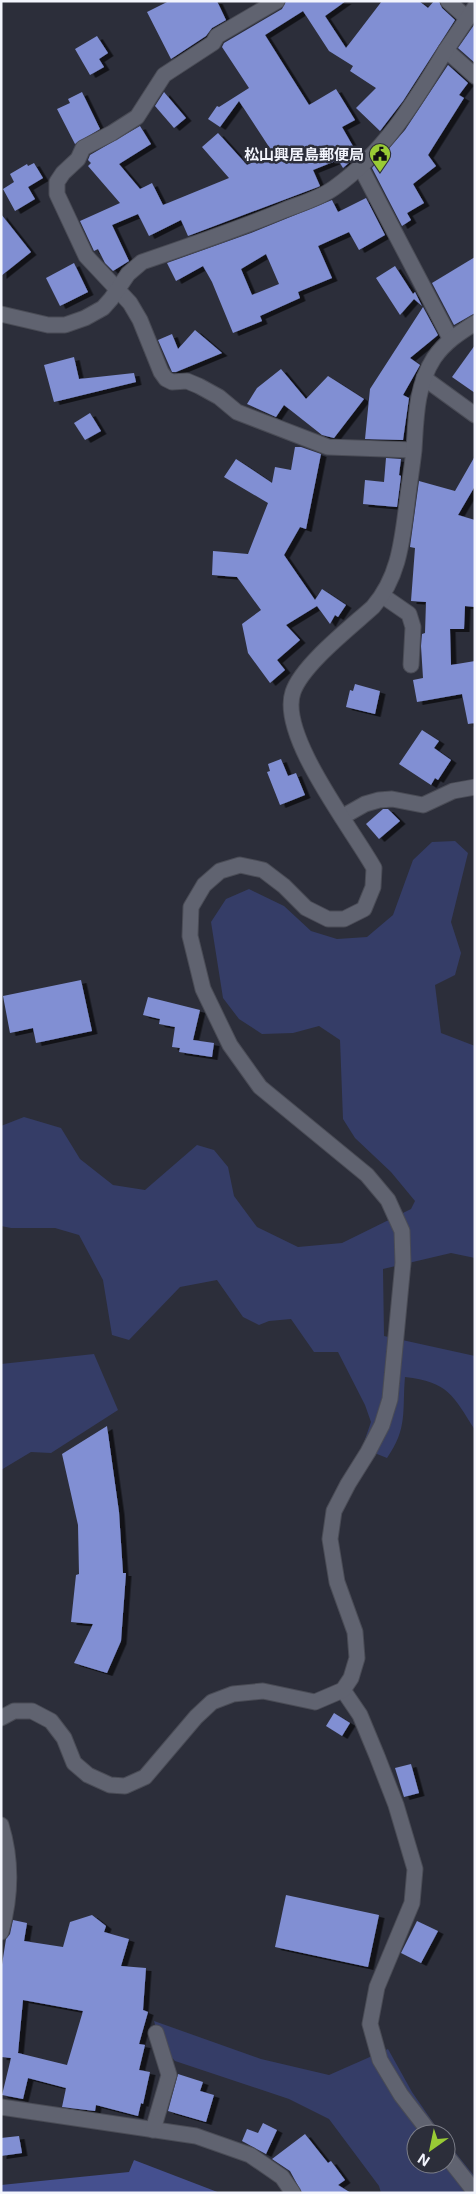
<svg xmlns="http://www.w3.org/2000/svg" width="476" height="2194" font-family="Inter,'Noto Sans JP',sans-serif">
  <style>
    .green { fill: #353d67 }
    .water { fill: #45508f }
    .building { fill: #818fd3; fill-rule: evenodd; filter: url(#shadow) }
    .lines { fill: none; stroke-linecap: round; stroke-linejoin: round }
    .minor-casing { stroke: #4a4c56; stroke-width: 17 }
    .minor { stroke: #606370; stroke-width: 15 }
    .labels { text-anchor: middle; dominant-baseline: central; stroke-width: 5; stroke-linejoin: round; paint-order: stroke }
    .poi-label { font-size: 15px; font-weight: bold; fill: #f3f5fd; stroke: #2c2e3a; text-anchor: end }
  </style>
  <defs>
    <filter id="shadow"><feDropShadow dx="5.5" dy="3" stdDeviation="0" flood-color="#0009"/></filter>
  </defs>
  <rect width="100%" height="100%" fill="#2c2e3a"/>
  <g class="green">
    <path d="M455 841 468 853 451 922 461 953 455 975 435 985 441 1033 475 1046V1258L451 1253 383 1269 384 1336 475 1356V1430C453 1395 448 1382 405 1377 402 1411 408 1428 387 1458L362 1448 371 1422 365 1405 338 1352H314L291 1319 269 1321 259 1325 243 1317 217 1280 180 1287 129 1340 112 1335 103 1280 79 1235 55 1228H11L1 1226V1126L24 1117 61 1128 80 1159 113 1185 145 1190 197 1145 214 1150 228 1167 234 1196 257 1227 298 1247 342 1243 411 1209 415 1201 391 1172 355 1138 343 1119 340 1040 319 1026 293 1033 262 1034 239 1019 223 998 211 922 226 899 249 889 284 906 311 931 337 939 367 937 393 915 413 860 432 842Z"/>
    <path d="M94 1354 118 1410 51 1453 31 1452 1 1470V1364Z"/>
    <path d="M154 2021 261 2059 329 2075 388 2049 412 2092 441 2134H416V2164H446V2141L475 2177V2193H381L379 2186 329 2119 289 2099 175 2061 161 2046Z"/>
  </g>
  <path class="water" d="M134 2160 220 2193H1V2185L129 2172Z"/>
  <g class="building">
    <path d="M169 1H217L226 20 212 28 206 36 171 59 147 12Z"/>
    <path d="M286 1H346L325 16 346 48 382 1H419L428 8 434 1H439L442 8 455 20 403 101 380 131 356 108 376 88 350 71 353 66 329 51 303 11 265 35 309 105 336 89 355 120 342 127 358 155 343 168 338 160 313 170 320 186 318 187 188 236 181 220 149 236 138 214 112 225 129 261 113 271 105 263 98 249 94 251 80 221 120 203 88 166 91 163 88 160 90 155 140 126 151 144 119 164 140 189 152 183 163 205 229 178 202 147 218 133 247 165 273 153 239 101 220 127 208 119 217 106 219 107 249 88 222 47 224 43 282 9Z"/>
    <path d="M474 25 475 26V63L458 48Z"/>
    <path d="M97 36 108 53 99 59 104 67 90 75 75 49Z"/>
    <path d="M448 65 468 83 459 95 464 98 428 155 436 166 413 184 424 203 407 213 411 220 402 226 372 168 405 130Z"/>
    <path d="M82 92 100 129 75 144 57 109 70 103 68 99Z"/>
    <path d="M164 92 186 118 174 128 155 106Z"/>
    <path d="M34 163 43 178 28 187 35 199 15 211 3 189 14 182 10 174 27 164 28 166Z"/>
    <path d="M366 198 385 235 359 250 349 232 318 246 332 278 298 292 300 298 260 316 262 321 233 333 212 282 203 266 176 281 167 263 251 233 332 200 338 212ZM266 254 279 284 252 295 241 269Z"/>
    <path d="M1 214 31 252 1 276Z"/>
    <path d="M475 257V313L454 325 432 283Z"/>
    <path d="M74 263 88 292 60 306 46 278Z"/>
    <path d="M395 266 413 294 415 292 422 306 414 299 400 315 376 278Z"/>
    <path d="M423 307 438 335 410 358 420 365 403 395 409 398 403 440 365 439 370 389Z"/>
    <path d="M195 330 222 353 176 372H172L158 340 172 334 178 349Z"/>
    <path d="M475 345V393L452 377Z"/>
    <path d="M74 357 79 379 134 373 136 382 54 402 44 365Z"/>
    <path d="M281 369 306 399 328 376 364 399 334 438 322 435 284 405 276 417 247 404 257 388Z"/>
    <path d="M90 413 101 431 85 440 74 423Z"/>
    <path d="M295 447H301L321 454 306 529 300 527 284 555 315 600 322 589 346 605 338 617 335 615 330 624 317 606 286 625 300 640 277 660 285 670 270 683 248 653 242 624 261 610 237 577 212 575 213 551 248 554 268 503 224 477 236 459 272 483 275 467 291 470Z"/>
    <path d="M475 456V486L458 515 475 520V607L465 606 464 629H450L451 665 475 661V723L468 724 462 694 417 702 413 680 423 678 421 646 422 634 425 633 426 602 411 601 415 548 410 547 419 481 455 491Z"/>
    <path d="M386 458 401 459 399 475 401 476 397 507 363 504 365 480 384 482Z"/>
    <path d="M355 684 380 691 375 714 346 707 350 690 353 691Z"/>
    <path d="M422 730 439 741 434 748 451 760 438 780 435 778 431 785 399 764Z"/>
    <path d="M281 759 288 776 296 773 305 795 280 805 267 772 270 771 268 764Z"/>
    <path d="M383 809H388L400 821 379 839 366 824Z"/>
    <path d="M81 980 92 1031 36 1043 33 1028 10 1033 3 996Z"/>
    <path d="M148 997 200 1010 193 1040 214 1043 212 1057 179 1052 180 1048 172 1047 175 1027 159 1024 160 1019 143 1015Z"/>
    <path d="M107 1426 119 1512 123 1573H126L121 1641 107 1673 74 1663 93 1624 71 1622 76 1575 79 1574 78 1525 62 1454Z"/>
    <path d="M334 1713 350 1723 342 1736 326 1726Z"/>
    <path d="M411 1764 419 1793 404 1797 395 1768Z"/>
    <path d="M286 1895 379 1915 368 1967 275 1947Z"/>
    <path d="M92 1915 106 1926 104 1932 129 1939 121 1966 146 1968 143 2010 148 2012 139 2044 145 2045 139 2070 150 2072 143 2104 141 2103 138 2116 96 2105 95 2111 62 2107 66 2088 28 2078 23 2099 2 2095 11 2058 1 2057V1971L6 1939 10 1934 13 1920 27 1923 24 1941 63 1947 70 1922ZM23 2000 83 2011 67 2065 18 2053Z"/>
    <path d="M417 1921 438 1931 421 1963 401 1953Z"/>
    <path d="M178 2074 203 2082 200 2091 214 2095 206 2122 168 2111Z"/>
    <path d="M263 2123 277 2130 266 2154 242 2141 247 2129 258 2133Z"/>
    <path d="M305 2134 328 2163 331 2161 345 2180 338 2185 351 2193H302L290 2171 272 2159Z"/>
    <path d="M19 2136 22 2153 1 2156V2138Z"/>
  </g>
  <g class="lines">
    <g class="minor-casing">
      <g id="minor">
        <path d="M277 1 217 36 213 43 164 75 137 117 112 133 83 148 78 159 63 173 57 182V194L86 256 130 303 140 320 161 372 166 379 172 382 187 381 199 386 219 397 237 412 328 447 413 450"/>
        <path d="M448 1 467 18"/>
        <path d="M475 7 446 50 475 76"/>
        <path d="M360 166 450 338"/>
        <path d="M1 314 48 325H65L85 318 103 308 111 299 128 274 142 262C189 246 236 230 282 211 299 204 319 199 334 188 385 152 415 101 446 50"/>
        <path d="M424 378 475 415"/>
        <path d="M383 596 409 614 413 627 411 665"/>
        <path d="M342 817 365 804 379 800 392 799 423 805 453 791 475 787"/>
        <path d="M343 1690 360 1715 377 1756 396 1805 415 1869 412 1903 377 1987 370 2024 380 2060 401 2095 431 2134"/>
        <path d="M1 1718 14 1711H32L51 1721 64 1738 74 1763 88 1775 110 1785 125 1786 145 1777 196 1717 212 1702 233 1694 263 1691 315 1702 343 1690 351 1678 357 1658 355 1632 337 1582 330 1539 334 1511 348 1484 368 1452 382 1425 390 1399 403 1263 402 1231 388 1200 367 1175 260 1087 230 1045 203 989 190 936 191 907 204 885 220 871 240 865 263 870 284 886 306 908 328 919H344L364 909 373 887 374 868C353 830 278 735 293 692 302 665 351 627 373 607 399 577 402 541 407 503 409 486 412 468 414 450 416 418 416 386 434 358 445 342 459 333 475 323"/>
        <path d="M1 1825C12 1861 11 1896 1 1932"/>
        <path d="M1 2107 196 2136 250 2155 282 2177 293 2193"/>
        <path d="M153 2130 169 2075 156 2033"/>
        <path d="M446 2155 475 2192"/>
      </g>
    </g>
    <use href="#minor" class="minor"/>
  </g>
  <defs>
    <g id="civic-pin" transform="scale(1.125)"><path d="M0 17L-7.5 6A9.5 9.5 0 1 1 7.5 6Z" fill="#99cb35" stroke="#2c2e3a"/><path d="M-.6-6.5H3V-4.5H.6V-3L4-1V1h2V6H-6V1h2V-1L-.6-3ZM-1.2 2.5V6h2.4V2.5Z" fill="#111"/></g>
  </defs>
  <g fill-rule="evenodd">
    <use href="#civic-pin" x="380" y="154"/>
  </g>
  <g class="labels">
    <g class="poi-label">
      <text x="364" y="154">松山興居島郵便局</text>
    </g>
  </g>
  <rect width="476" height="2194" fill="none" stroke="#f3f5fd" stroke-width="5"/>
  <g transform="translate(431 2149) rotate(213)"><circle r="24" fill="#2c2e3a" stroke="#7c7e88"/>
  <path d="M0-4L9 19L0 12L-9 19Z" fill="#99cb35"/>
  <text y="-8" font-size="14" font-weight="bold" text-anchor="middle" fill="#f3f5fd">N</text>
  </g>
</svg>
